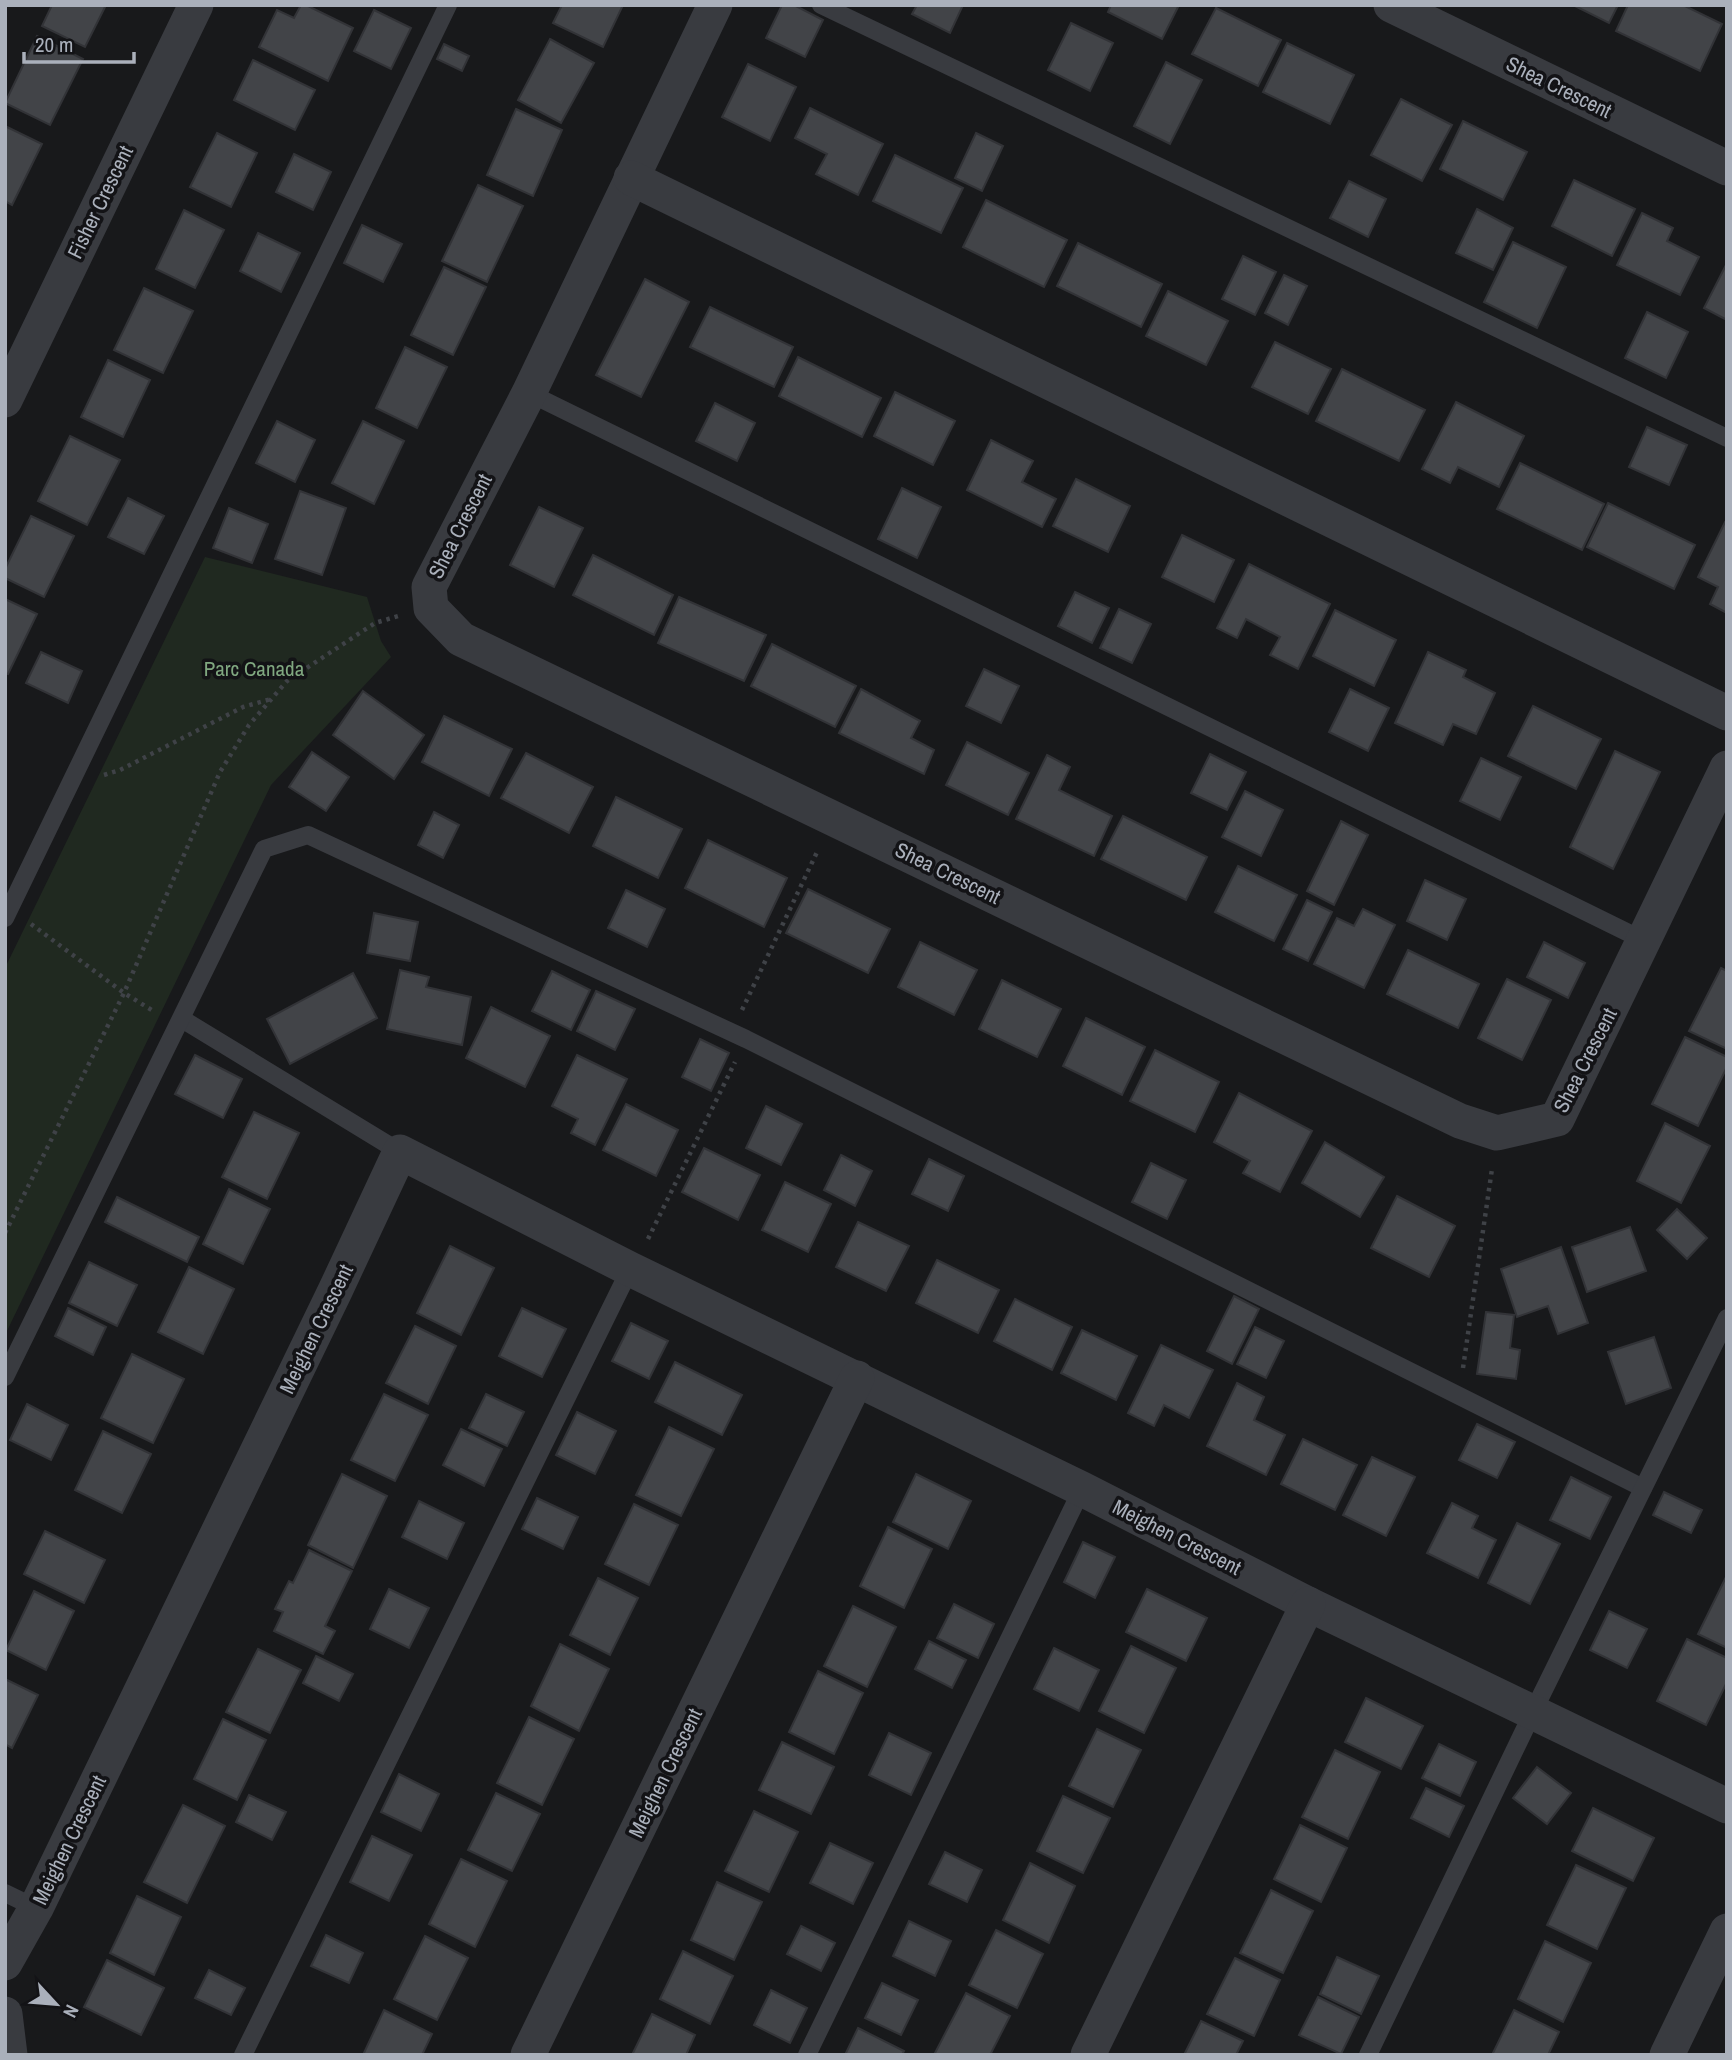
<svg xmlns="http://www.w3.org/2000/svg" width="1732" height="2060" font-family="'Archivo Narrow',sans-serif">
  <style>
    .green { fill: #202920 }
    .building { fill: #424448; stroke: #323337; stroke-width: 2 }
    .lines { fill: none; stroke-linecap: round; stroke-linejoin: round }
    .path { stroke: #3f4247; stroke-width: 4.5; stroke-dasharray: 3.5 5; stroke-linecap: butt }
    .service { stroke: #393b40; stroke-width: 18 }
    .minor { stroke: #393b40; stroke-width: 35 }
    .labels { text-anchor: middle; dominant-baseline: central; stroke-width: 7; stroke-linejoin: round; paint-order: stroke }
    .street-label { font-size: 21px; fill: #aab0bb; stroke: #131316 }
    .park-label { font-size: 21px; fill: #80a880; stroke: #131316 }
  </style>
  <rect width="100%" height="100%" fill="#18191b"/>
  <path class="green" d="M205 557 367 597 381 641 391 657 271 785 5 1335V968Z"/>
  <g class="building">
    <path d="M52 5H106L85 47 42 26Z"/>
    <path d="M301 5H306L353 28 328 81 259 47 277 10 294 18Z"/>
    <path d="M562 5H623L603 47 553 23Z"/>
    <path d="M782 5H794L823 20 805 57 766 38Z"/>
    <path d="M917 5H963L950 33 912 14Z"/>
    <path d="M1111 5H1179L1162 39 1108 12Z"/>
    <path d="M1573 5H1618L1609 23Z"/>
    <path d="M1628 5H1683L1722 24 1700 71 1616 31Z"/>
    <path d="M1216 8 1281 40 1258 86 1192 54Z"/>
    <path d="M374 10 411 28 391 69 354 51Z"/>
    <path d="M1071 23 1113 43 1090 91 1048 70Z"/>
    <path d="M37 36 83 59 50 125 5 103Z"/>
    <path d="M550 39 594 63 561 123 518 100Z"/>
    <path d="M1287 43 1354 75 1330 124 1263 92Z"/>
    <path d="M444 44 469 56 462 71 437 59Z"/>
    <path d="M253 60 315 90 295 130 234 100Z"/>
    <path d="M1166 62 1202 80 1170 144 1134 126Z"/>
    <path d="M748 64 796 87 770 141 722 117Z"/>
    <path d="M1401 99 1452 125 1422 181 1371 155Z"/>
    <path d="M810 108 883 144 858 195 816 174 827 154 795 138Z"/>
    <path d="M516 109 562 130 533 196 487 175Z"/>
    <path d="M1463 121 1527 152 1503 200 1440 169Z"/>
    <path d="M5 126 42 144 12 205 5 201Z"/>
    <path d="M217 133 257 153 231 207 190 187Z"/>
    <path d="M976 133 1003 146 982 191 955 178Z"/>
    <path d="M294 154 331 172 313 210 276 192Z"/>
    <path d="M895 155 963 188 941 233 873 201Z"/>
    <path d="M1574 180 1635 209 1612 256 1552 226Z"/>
    <path d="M1349 181 1386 199 1368 237 1330 218Z"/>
    <path d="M478 185 523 206 487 282 442 261Z"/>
    <path d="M986 200 1067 240 1044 287 963 247Z"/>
    <path d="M1477 209 1513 228 1493 270 1456 253Z"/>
    <path d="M184 210 224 230 195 288 156 269Z"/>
    <path d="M1642 213 1673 228 1667 241 1699 257 1680 295 1617 265Z"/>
    <path d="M362 225 402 244 383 282 344 263Z"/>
    <path d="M258 233 300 253 281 292 240 271Z"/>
    <path d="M1513 242 1566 267 1537 328 1484 302Z"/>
    <path d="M1078 243 1162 284 1141 327 1057 286Z"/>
    <path d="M1243 256 1276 272 1255 315 1222 299Z"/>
    <path d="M1727 263V320L1704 308Z"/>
    <path d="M444 267 486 287 453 355 411 335Z"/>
    <path d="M1284 275 1307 286 1288 325 1265 313Z"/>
    <path d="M645 279 689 302 641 397 596 375Z"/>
    <path d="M144 288 193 311 163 373 114 350Z"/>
    <path d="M1168 291 1228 321 1206 365 1146 336Z"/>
    <path d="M710 307 793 347 774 387 690 347Z"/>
    <path d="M1647 312 1688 332 1666 378 1625 358Z"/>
    <path d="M1275 342 1331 369 1308 414 1252 387Z"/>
    <path d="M405 347 447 367 417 428 376 408Z"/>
    <path d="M798 357 881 398 862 437 779 396Z"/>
    <path d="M108 360 150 380 123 437 81 417Z"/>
    <path d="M1342 369 1425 410 1399 461 1316 421Z"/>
    <path d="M895 392 955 421 933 465 874 436Z"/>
    <path d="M1456 402 1524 436 1499 487 1458 467 1450 483 1422 469Z"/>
    <path d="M715 403 755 423 737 461 696 441Z"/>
    <path d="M277 421 315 440 295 482 256 463Z"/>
    <path d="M363 421 404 441 374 504 332 483Z"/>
    <path d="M1647 427 1687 445 1669 485 1629 467Z"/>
    <path d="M70 436 120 460 87 525 38 501Z"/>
    <path d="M991 440 1033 461 1022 482 1056 499 1042 527 967 490Z"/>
    <path d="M1520 463 1604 504 1582 550 1497 509Z"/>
    <path d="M1076 479 1130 506 1108 552 1053 526Z"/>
    <path d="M902 488 941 507 917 558 878 539Z"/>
    <path d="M300 491 346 508 322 575 275 559Z"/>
    <path d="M128 498 164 516 144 554 108 537Z"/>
    <path d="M1608 503 1695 545 1674 589 1587 547Z"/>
    <path d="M539 507 583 528 554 587 510 565Z"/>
    <path d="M229 508 268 524 252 563 213 548Z"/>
    <path d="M31 516 74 536 44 597 5 578V569Z"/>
    <path d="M1725 522 1727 523V613L1710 604 1718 587 1698 577Z"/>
    <path d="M1182 535 1234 560 1214 602 1162 577Z"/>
    <path d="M593 555 673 595 654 635 573 595Z"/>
    <path d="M1249 564 1330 604 1298 669 1270 655 1280 637 1246 619 1237 638 1217 628Z"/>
    <path d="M1075 592 1109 608 1092 643 1058 626Z"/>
    <path d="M679 597 766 635 744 681 658 643Z"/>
    <path d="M5 599 37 614 8 674 5 673Z"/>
    <path d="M1119 609 1151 624 1132 663 1100 648Z"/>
    <path d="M1335 610 1396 640 1374 686 1313 656Z"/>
    <path d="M772 644 856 686 835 727 751 686Z"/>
    <path d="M41 652 82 671 68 703 26 683Z"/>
    <path d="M1428 652 1466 670 1463 677 1495 693 1476 734 1453 724 1443 745 1395 723Z"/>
    <path d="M984 669 1019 686 1001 723 966 706Z"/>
    <path d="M861 689 920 721 911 738 934 750 924 774 839 733Z"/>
    <path d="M1350 689 1389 708 1368 751 1329 732Z"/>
    <path d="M363 691 424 735 394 779 333 735Z"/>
    <path d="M1533 706 1601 739 1576 789 1508 756Z"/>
    <path d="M444 716 512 749 489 796 422 762Z"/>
    <path d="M967 742 1029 773 1008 815 946 785Z"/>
    <path d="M1615 751 1660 772 1613 869 1570 847Z"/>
    <path d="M312 752 349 777 326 811 289 787Z"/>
    <path d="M526 753 593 787 569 833 501 798Z"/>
    <path d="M1210 754 1246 772 1227 810 1191 793Z"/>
    <path d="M1047 755 1070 767 1059 790 1112 816 1094 856 1016 819Z"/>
    <path d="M1481 758 1521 777 1500 820 1460 801Z"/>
    <path d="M1245 791 1283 810 1261 856 1222 837Z"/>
    <path d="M616 797 682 829 658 878 593 846Z"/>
    <path d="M434 812 459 825 443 858 418 845Z"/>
    <path d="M1123 816 1207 857 1186 900 1101 859Z"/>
    <path d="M1341 821 1368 835 1334 905 1307 891Z"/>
    <path d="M708 840 787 878 764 927 685 888Z"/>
    <path d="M1238 866 1297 895 1274 941 1215 912Z"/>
    <path d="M1425 880 1466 899 1447 940 1407 921Z"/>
    <path d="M808 889 890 929 868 973 786 933Z"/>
    <path d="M626 890 665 909 647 947 608 928Z"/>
    <path d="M1307 900 1332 912 1308 961 1283 949Z"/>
    <path d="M1363 909 1395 925 1364 988 1314 964 1337 918 1354 926Z"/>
    <path d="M374 913 418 922 410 961 367 953Z"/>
    <path d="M920 942 977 970 954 1015 898 987Z"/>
    <path d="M1544 942 1585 963 1568 998 1527 977Z"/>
    <path d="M1408 950 1479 984 1458 1028 1387 994Z"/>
    <path d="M1721 968 1727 971V1049L1689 1031Z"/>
    <path d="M400 970 429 977 426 987 471 997 462 1045 387 1029Z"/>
    <path d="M552 971 590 990 571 1030 532 1011Z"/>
    <path d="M353 973 377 1018 290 1064 267 1019Z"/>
    <path d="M1507 979 1551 1000 1522 1060 1478 1038Z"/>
    <path d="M1002 980 1061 1009 1037 1057 979 1029Z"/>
    <path d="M596 991 635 1009 615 1050 577 1031Z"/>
    <path d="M491 1007 550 1036 525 1087 466 1058Z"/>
    <path d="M1086 1018 1145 1047 1122 1095 1063 1066Z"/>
    <path d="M1685 1037 1727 1057V1067L1698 1126 1652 1104Z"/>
    <path d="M700 1039 729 1053 711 1091 682 1077Z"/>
    <path d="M1155 1050 1219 1082 1195 1132 1130 1101Z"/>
    <path d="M195 1055 242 1079 223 1118 175 1094Z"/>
    <path d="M577 1055 627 1079 595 1145 571 1133 578 1119 552 1106Z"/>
    <path d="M1239 1093 1312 1131 1280 1192 1243 1173 1250 1161 1214 1142Z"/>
    <path d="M626 1104 678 1130 656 1176 603 1150Z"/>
    <path d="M766 1106 802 1124 781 1165 746 1148Z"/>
    <path d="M254 1112 299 1133 267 1199 222 1177Z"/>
    <path d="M1665 1123 1710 1146 1681 1203 1637 1181Z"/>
    <path d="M1325 1142 1384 1177 1360 1217 1302 1183Z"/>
    <path d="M704 1148 760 1175 738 1220 682 1192Z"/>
    <path d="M841 1155 872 1171 855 1206 824 1190Z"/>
    <path d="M929 1159 964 1176 948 1211 912 1194Z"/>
    <path d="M1151 1163 1186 1180 1167 1219 1132 1202Z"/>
    <path d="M785 1182 831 1204 808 1252 762 1230Z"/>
    <path d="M229 1189 270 1209 243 1264 203 1244Z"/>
    <path d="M1397 1196 1455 1226 1429 1277 1371 1248Z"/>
    <path d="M117 1197 199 1237 187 1262 105 1222Z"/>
    <path d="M1677 1209 1707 1238 1687 1259 1657 1230Z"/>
    <path d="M858 1222 909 1246 886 1291 836 1267Z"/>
    <path d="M1630 1227 1646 1271 1587 1292 1572 1247Z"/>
    <path d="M450 1246 494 1268 461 1335 417 1313Z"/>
    <path d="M1561 1247 1588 1323 1558 1334 1548 1306 1517 1317 1501 1269Z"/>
    <path d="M937 1260 999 1290 978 1333 916 1303Z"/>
    <path d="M89 1262 137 1285 117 1326 69 1303Z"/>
    <path d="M189 1267 234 1289 203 1354 158 1332Z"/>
    <path d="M1234 1296 1259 1309 1232 1364 1207 1351Z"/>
    <path d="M1015 1299 1072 1327 1052 1370 994 1341Z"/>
    <path d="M68 1308 106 1327 93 1355 55 1336Z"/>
    <path d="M522 1308 566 1329 542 1377 499 1356Z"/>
    <path d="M1486 1312 1514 1315 1510 1348 1520 1350 1516 1379 1477 1374Z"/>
    <path d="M631 1323 668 1341 649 1379 612 1361Z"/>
    <path d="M415 1326 456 1346 428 1404 386 1383Z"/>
    <path d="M1255 1327 1284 1341 1266 1378 1237 1364Z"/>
    <path d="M1082 1330 1137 1356 1116 1400 1061 1373Z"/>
    <path d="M1654 1337 1671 1388 1626 1404 1608 1352Z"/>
    <path d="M1161 1345 1213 1370 1189 1418 1164 1405 1154 1426 1128 1413Z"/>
    <path d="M132 1354 184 1379 153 1443 101 1418Z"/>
    <path d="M675 1362 742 1395 722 1435 655 1402Z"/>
    <path d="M1237 1383 1264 1397 1254 1420 1285 1435 1266 1475 1207 1446Z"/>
    <path d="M384 1394 428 1415 395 1481 351 1460Z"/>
    <path d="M486 1394 524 1412 507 1446 469 1428Z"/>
    <path d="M27 1404 68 1425 51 1460 10 1440Z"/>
    <path d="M577 1412 616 1431 595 1474 556 1455Z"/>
    <path d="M1477 1424 1515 1442 1497 1478 1459 1460Z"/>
    <path d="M669 1427 714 1449 681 1516 636 1495Z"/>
    <path d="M461 1429 502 1449 484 1486 443 1465Z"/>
    <path d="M103 1431 151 1454 122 1513 75 1490Z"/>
    <path d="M1303 1439 1357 1465 1335 1510 1281 1484Z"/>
    <path d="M1372 1457 1415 1477 1386 1536 1343 1515Z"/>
    <path d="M342 1474 387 1496 353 1568 308 1545Z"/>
    <path d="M916 1474 971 1501 948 1549 893 1522Z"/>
    <path d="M1571 1477 1611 1497 1590 1539 1550 1520Z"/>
    <path d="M1664 1492 1702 1510 1691 1533 1653 1515Z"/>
    <path d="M537 1498 578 1517 563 1549 522 1529Z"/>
    <path d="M419 1501 464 1523 447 1559 402 1537Z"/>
    <path d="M1452 1503 1478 1516 1472 1528 1496 1540 1478 1578 1427 1553Z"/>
    <path d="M634 1504 678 1525 649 1585 605 1564Z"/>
    <path d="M1517 1523 1560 1544 1530 1604 1488 1583Z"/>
    <path d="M888 1527 932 1549 904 1608 860 1586Z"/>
    <path d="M45 1531 105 1560 84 1603 24 1574Z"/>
    <path d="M1083 1542 1115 1557 1095 1598 1064 1582Z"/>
    <path d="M309 1550 352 1571 325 1626 335 1631 323 1654 274 1631 283 1612 275 1609 289 1581 293 1583Z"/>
    <path d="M1726 1577H1727V1648L1698 1634Z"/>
    <path d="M598 1578 638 1598 610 1655 570 1635Z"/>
    <path d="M389 1589 429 1608 409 1648 370 1629Z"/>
    <path d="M1147 1589 1207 1618 1186 1661 1126 1632Z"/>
    <path d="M34 1591 74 1611 46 1670 6 1650Z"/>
    <path d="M954 1604 994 1624 978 1658 937 1638Z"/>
    <path d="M853 1606 896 1627 867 1687 824 1666Z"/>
    <path d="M1609 1611 1647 1629 1627 1668 1590 1650Z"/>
    <path d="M1687 1639 1727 1658V1682L1706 1725 1657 1701Z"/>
    <path d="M929 1641 966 1660 952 1688 915 1669Z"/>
    <path d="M560 1644 609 1669 579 1731 531 1706Z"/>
    <path d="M1131 1646 1176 1668 1144 1733 1099 1711Z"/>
    <path d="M1054 1648 1099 1670 1079 1711 1034 1689Z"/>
    <path d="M258 1649 301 1670 270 1733 226 1712Z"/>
    <path d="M316 1656 353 1674 339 1701 303 1683Z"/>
    <path d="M818 1671 863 1693 834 1754 789 1732Z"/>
    <path d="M5 1679 38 1695 12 1748 5 1744Z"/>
    <path d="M1366 1698 1423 1726 1401 1769 1345 1742Z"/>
    <path d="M529 1717 574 1739 542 1805 497 1783Z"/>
    <path d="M223 1719 266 1740 237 1800 194 1779Z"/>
    <path d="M1097 1729 1141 1750 1113 1807 1069 1786Z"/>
    <path d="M889 1733 931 1753 911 1795 869 1775Z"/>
    <path d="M782 1742 834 1767 811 1814 759 1790Z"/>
    <path d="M1439 1744 1476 1762 1460 1796 1422 1778Z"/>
    <path d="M1335 1750 1380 1772 1348 1839 1302 1817Z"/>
    <path d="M1537 1767 1571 1793 1547 1824 1513 1798Z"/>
    <path d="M399 1774 439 1794 421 1831 381 1812Z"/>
    <path d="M1426 1788 1464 1806 1449 1837 1411 1818Z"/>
    <path d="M496 1793 540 1814 512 1871 468 1850Z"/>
    <path d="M249 1795 286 1812 272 1840 236 1822Z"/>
    <path d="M1063 1796 1110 1818 1083 1873 1037 1851Z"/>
    <path d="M183 1805 225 1826 187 1903 144 1882Z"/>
    <path d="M1593 1808 1654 1838 1633 1881 1572 1851Z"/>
    <path d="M754 1811 798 1832 769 1892 725 1871Z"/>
    <path d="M1300 1825 1347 1848 1321 1902 1274 1879Z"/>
    <path d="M372 1836 412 1855 389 1901 350 1882Z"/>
    <path d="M830 1843 873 1863 853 1904 810 1883Z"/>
    <path d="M945 1852 982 1870 967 1902 929 1884Z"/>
    <path d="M461 1859 507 1881 475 1947 429 1924Z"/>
    <path d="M1030 1863 1075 1886 1049 1943 1003 1920Z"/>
    <path d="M1576 1865 1626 1888 1597 1949 1547 1925Z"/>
    <path d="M717 1882 762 1902 734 1960 691 1940Z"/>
    <path d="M1271 1890 1313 1911 1283 1973 1240 1953Z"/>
    <path d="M137 1896 181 1917 154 1975 110 1953Z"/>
    <path d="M909 1921 951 1941 935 1976 893 1956Z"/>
    <path d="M801 1926 835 1943 821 1971 787 1954Z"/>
    <path d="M996 1930 1043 1954 1017 2008 969 1985Z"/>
    <path d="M326 1935 363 1953 349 1983 311 1966Z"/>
    <path d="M425 1936 468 1958 437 2020 394 1999Z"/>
    <path d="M1545 1941 1591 1963 1563 2022 1518 1999Z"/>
    <path d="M683 1951 733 1976 710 2024 660 1999Z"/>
    <path d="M1337 1957 1379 1976 1361 2014 1320 1994Z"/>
    <path d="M1235 1958 1280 1980 1254 2036 1207 2014Z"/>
    <path d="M107 1960 164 1988 141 2035 84 2007Z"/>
    <path d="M209 1970 245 1988 231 2015 195 1998Z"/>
    <path d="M882 1983 918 2000 901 2035 865 2018Z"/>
    <path d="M771 1990 807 2008 790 2043 754 2025Z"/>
    <path d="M966 1993 1010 2016 990 2055H934Z"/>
    <path d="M1318 1997 1359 2017 1341 2054 1299 2035Z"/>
    <path d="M384 2010 432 2034 422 2055H363Z"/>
    <path d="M1514 2010 1559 2032 1548 2055H1492Z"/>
    <path d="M652 2014 695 2035 686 2055H632Z"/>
    <path d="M1201 2021 1243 2041 1236 2055H1184Z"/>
    <path d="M858 2028 904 2051 902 2055H845Z"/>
  </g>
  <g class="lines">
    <g class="path">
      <path d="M104 775 120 770 243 707 271 699"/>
      <path d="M31 924 124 993 155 1012"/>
      <path d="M742 1010 818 850"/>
      <path d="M5 1233 124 993 220 772 249 725 287 681 375 623 398 616"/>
      <path d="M648 1239 735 1062"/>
      <path d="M1463 1368 1492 1169"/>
    </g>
    <g class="service">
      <path d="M821 5 1727 438"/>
      <path d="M529 393 1645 941"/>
      <path d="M5 918 448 5"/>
      <path d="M182 1019 400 1152"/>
      <path d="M5 1377 264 849 308 835 746 1039 1643 1488"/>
      <path d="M5 1893 36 1908"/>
      <path d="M243 2055 630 1269"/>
      <path d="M807 2055 1082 1489"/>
      <path d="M1368 2055 1533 1712 1727 1318"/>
    </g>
    <g class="minor">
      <path d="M715 5 529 393 429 587 431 608 461 639 1460 1121 1497 1133 1557 1119 1727 768"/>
      <path d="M1391 5 1727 168"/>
      <path d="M631 178 1727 713"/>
      <path d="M5 400 196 5"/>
      <path d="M5 1963 36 1908 335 1291 400 1152 630 1269 1082 1489 1308 1604 1727 1806"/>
      <path d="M5 2014 10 2055"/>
      <path d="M528 2055 857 1378"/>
      <path d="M1088 2055 1308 1604"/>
      <path d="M1667 2055 1727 1931"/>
    </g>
  </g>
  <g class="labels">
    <g class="street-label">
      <text transform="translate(1559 87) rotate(26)">Shea Crescent</text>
      <text transform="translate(100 202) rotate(-64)">Fisher Crescent</text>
      <text transform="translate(460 526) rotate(-63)">Shea Crescent</text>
      <text transform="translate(948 873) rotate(26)">Shea Crescent</text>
      <text transform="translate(1585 1060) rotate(-63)">Shea Crescent</text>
      <text transform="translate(316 1329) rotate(-64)">Meighen Crescent</text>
      <text transform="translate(1177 1537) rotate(27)">Meighen Crescent</text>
      <text transform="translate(665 1773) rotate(-64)">Meighen Crescent</text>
      <text transform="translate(69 1840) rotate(-64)">Meighen Crescent</text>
    </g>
    <g class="park-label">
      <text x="254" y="668">Parc Canada</text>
    </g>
  </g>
  <rect width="1732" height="2060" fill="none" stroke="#aab0bb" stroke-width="14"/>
  <g transform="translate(56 2004) rotate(116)" stroke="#131316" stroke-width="5" paint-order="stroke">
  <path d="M0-5L12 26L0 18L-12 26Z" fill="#aab0bb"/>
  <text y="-10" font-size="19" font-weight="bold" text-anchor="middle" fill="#aab0bb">N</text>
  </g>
  <path d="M24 52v10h110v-10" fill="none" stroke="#aab0bb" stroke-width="3.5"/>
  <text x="35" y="52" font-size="21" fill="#aab0bb" stroke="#131316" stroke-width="5" paint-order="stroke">20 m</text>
</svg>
